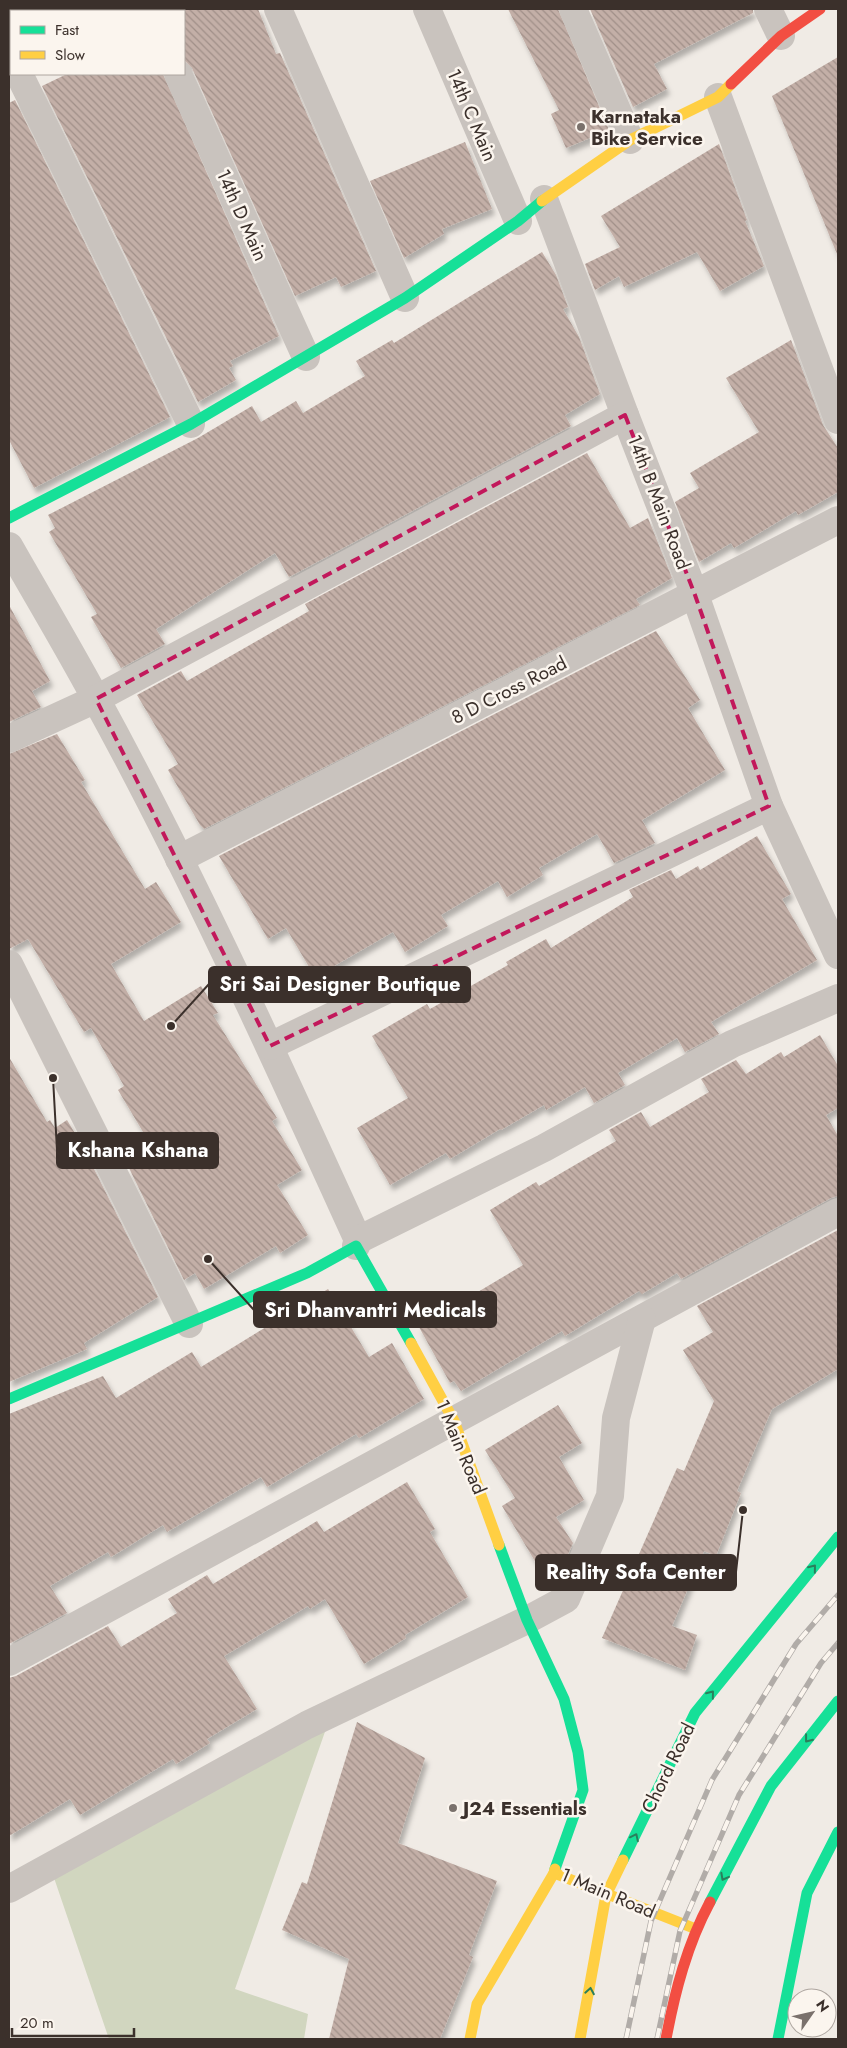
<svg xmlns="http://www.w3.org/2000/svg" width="847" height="2048" font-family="Jost,sans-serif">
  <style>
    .green { fill: #d1d6bf }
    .building { fill: url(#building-back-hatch); filter: url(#shadow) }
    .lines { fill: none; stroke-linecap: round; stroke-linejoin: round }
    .street { stroke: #c9c3be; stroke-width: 28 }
    .fast { stroke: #16e098; stroke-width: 11 }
    .slow { stroke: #ffcf43; stroke-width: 11 }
    .jam { stroke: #f24e42; stroke-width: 11 }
    .rail-casing { stroke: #b1aca8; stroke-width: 5.5 }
    .rail { stroke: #fbf5ee; stroke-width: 4; stroke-dasharray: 11; stroke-linecap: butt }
    .oneway { stroke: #2a7f5c }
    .marked { fill: none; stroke: #c2185b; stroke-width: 4; stroke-dasharray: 10 6; stroke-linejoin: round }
    .poi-dot { fill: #7a716c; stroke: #fbf5ee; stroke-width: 2 }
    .labels { text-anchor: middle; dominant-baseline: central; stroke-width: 5; stroke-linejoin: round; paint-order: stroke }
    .street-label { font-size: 19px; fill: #3b302b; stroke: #fbf5ee }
    .poi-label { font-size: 19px; font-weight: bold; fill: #3b302b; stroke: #fbf5ee; text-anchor: start }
    .leader { fill: none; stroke: #3b302b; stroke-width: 2 }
    .callout-dot { fill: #3b302b; stroke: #fbf5ee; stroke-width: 2 }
    .callout { fill: #3b302b; stroke: #3b302b; stroke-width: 2 }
    .callout-label { font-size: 20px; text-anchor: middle; font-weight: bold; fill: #fff }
  </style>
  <defs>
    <pattern id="building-back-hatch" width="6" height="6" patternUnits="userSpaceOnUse" patternTransform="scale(1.25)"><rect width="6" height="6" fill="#c3afa7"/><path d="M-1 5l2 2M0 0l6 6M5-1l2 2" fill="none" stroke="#a08f88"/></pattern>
    <filter id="shadow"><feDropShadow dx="3" dy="5.5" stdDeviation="2.5" flood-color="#0004"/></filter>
  </defs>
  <rect width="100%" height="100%" fill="#f0ebe5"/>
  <path class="green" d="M327 1726 235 1989 308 2014 304 2039H109L52 1872Z"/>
  <g class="building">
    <path d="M184 9H258L276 54 280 53 376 271 341 287 336 277 295 296 192 68 184 60Z"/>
    <path d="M508 9H558L609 130 566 148 551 114 559 110Z"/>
    <path d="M590 9H753V13L654 64 667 89 633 107Z"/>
    <path d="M838 57V254H837L772 96Z"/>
    <path d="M67 74H163L279 336 230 361 233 366 229 368 236 380 198 402 42 86Z"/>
    <path d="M15 100 170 417 34 488 9 440V103Z"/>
    <path d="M465 142 492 209 442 229 444 234 404 258 370 181Z"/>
    <path d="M719 144 747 220 745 221 764 266 720 291 697 252 624 287 619 276 595 290 585 264 620 247 601 216Z"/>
    <path d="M542 252 556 275 568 307 563 309 579 337 600 394 565 415 571 426 289 577 275 553 156 629 165 644 121 668 91 617 97 614 49 532 55 528 48 515 198 438 252 406 261 422 296 401 303 413 365 376 356 361 392 340 394 343Z"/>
    <path d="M791 340 823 425 838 448V492L798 515 796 511 734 548 731 543 699 562 675 502 699 488 690 473 759 432 726 378Z"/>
    <path d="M587 453 630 528 648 518 672 578 636 599 640 605 204 829 200 825 168 770 178 764 137 695 181 671 187 681 309 611 305 604Z"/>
    <path d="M9 605 50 681 32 691 41 707 9 722Z"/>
    <path d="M656 631 700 700 688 708 725 770 642 820 655 843 614 863 597 834 539 868 543 875 507 897 498 881 441 915 448 926 405 952 393 932 315 977 286 928 268 939 219 856Z"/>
    <path d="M57 734 85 780 81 782 145 889 156 882 181 922 111 964 144 1021 201 986 218 1013 213 1015 277 1118 272 1121 302 1170 277 1185 308 1235 280 1253 276 1246 204 1289 195 1273 184 1280 129 1168 155 1152 118 1090 124 1086 91 1028 84 1032 28 939 9 949V754Z"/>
    <path d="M757 836 791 894 782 899 817 960 711 1022 719 1034 685 1052 677 1038 618 1073 625 1085 594 1103 585 1087 546 1110 544 1105 501 1130 500 1129 450 1159 446 1153 390 1185 357 1128 408 1098 372 1036 427 1004 430 1009 508 965 506 962 546 939 551 948 633 897 629 890 671 870 676 879 698 866 700 870Z"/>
    <path d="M820 1035 838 1066V1108L826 1115 838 1136V1196L831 1198 681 1279 677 1273 642 1294 639 1291 565 1336 562 1331 461 1391 454 1381 450 1383 419 1327 523 1265 490 1210 536 1182 539 1186 616 1141 609 1130 641 1112 650 1127 709 1092 701 1079 736 1060 746 1074 781 1052 784 1057Z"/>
    <path d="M9 1057 47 1122 50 1120 55 1128 67 1120 82 1145 158 1297 84 1343 87 1349 9 1382Z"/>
    <path d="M838 1230V1369L772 1409 737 1491 741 1493 716 1556 704 1551 672 1626 697 1635 685 1670 602 1638 677 1468 684 1471 714 1401 683 1350 713 1332 697 1306Z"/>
    <path d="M328 1289 369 1357 392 1343 424 1399 359 1438 356 1434 267 1487 261 1477 167 1532 163 1525 111 1557 108 1552 50 1586 67 1613 9 1644V1414L103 1376 116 1398 192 1352 201 1367Z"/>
    <path d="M558 1405 582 1443 559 1457 584 1500 556 1517 573 1543 566 1559 542 1573 502 1506 515 1498 485 1450Z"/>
    <path d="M407 1482 435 1529 430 1532 468 1597 405 1635 406 1638 364 1664 325 1599 310 1609 308 1606 224 1656 257 1709 207 1739 210 1743 176 1764 173 1759 80 1815 70 1799 9 1836V1678L16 1676 108 1626 121 1647 177 1613 168 1599 207 1575 213 1584 317 1521 324 1532Z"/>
    <path d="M357 1722 425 1758 398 1843 497 1881 469 1955 473 1957 440 2039H329L349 1959 282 1930 302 1882 307 1884Z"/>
  </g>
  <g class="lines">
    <g class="street">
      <path d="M149 9 150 11"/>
      <path d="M278 9 405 298"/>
      <path d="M427 9 518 221"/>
      <path d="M573 9 630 140"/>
      <path d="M768 9 781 36"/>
      <path d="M19 74 191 424"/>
      <path d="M178 74 306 357"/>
      <path d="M718 97 838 420"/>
      <path d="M544 199 625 415 695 595 769 806"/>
      <path d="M9 546C38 597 68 647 96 699 192 874 275 1058 358 1240L356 1246"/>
      <path d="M9 739 96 699 625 415"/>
      <path d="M179 859 838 520"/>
      <path d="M9 964 189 1324"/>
      <path d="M270 1046 769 806 838 955"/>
      <path d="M358 1240 544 1148 732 1044 838 998"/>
      <path d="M9 1662 838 1212"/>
      <path d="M9 1889 307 1725 527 1620 566 1599 610 1496 616 1418 642 1319"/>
    </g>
    <g class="fast">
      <path d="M9 518 191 424 405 298 518 221 542 201"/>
      <path d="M9 1399 307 1273 356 1246 411 1343"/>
      <path d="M499 1545 527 1620 564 1699 578 1752 583 1790 555 1869"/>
      <path d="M623 1860 695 1713 838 1537"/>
      <path d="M710 1902 771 1786 838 1701"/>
      <path d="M778 2039 807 1893 838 1832"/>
    </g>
    <g class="slow">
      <path d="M542 201 630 140 718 97 731 84"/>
      <path d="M411 1343 454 1421 499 1545"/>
      <path d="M555 1869 554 1873 696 1929"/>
      <path d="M470 2039 477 2004 554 1873"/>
      <path d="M580 2039 606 1895 623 1860"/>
    </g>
    <g class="jam">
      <path d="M731 84 781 36 820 9"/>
      <path d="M666 2039C675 1991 687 1945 710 1902"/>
    </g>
    <g class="rail-casing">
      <g id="rail">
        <path d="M626 2039 651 1921 712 1780 796 1644 838 1595"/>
        <path d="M657 2039 680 1931 739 1795 821 1663 838 1643"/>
      </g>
    </g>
    <use href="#rail" class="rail"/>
  </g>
  <defs><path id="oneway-chevron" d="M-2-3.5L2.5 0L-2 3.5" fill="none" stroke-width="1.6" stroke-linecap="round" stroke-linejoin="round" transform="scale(1.25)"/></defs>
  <g class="oneway">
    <use href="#oneway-chevron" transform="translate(813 1568) rotate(-51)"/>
    <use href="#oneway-chevron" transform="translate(711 1694) rotate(-51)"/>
    <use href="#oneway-chevron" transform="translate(808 1739) rotate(128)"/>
    <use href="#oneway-chevron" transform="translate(635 1837) rotate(-64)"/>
    <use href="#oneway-chevron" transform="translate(724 1877) rotate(118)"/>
    <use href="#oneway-chevron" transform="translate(590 1991) rotate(-80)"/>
  </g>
  <path class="marked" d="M625 415 695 595 769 806 270 1046 96 699Z"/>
  <g class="poi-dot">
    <circle cx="581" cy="127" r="5"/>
    <circle cx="453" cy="1808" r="5"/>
  </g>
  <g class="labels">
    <g class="street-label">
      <text transform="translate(472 115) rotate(67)">14th C Main</text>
      <text transform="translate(242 215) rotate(66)">14th D Main</text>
      <text transform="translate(659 502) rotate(69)">14th B Main Road</text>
      <text transform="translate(509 690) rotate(-27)">8 D Cross Road</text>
      <text transform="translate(461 1447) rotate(67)">1 Main Road</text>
      <text transform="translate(668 1768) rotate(-64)">Chord Road</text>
      <text transform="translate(608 1893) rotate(23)">1 Main Road</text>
    </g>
    <g class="poi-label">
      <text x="591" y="116">Karnataka<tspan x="591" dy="22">Bike Service</tspan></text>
      <text x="463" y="1808">J24 Essentials</text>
    </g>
  </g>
  <path class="leader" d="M171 1026L209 984M53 1078L57 1150M208 1259L254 1310M743 1510L736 1572"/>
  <g class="callout-dot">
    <circle cx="171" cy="1026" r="5"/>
    <circle cx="53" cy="1078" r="5"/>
    <circle cx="208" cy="1259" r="5"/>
    <circle cx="743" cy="1510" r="5"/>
  </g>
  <g class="callout">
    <rect x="209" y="967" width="261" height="35" rx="5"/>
    <rect x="57" y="1133" width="161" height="35" rx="5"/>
    <rect x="254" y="1292" width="242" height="35" rx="5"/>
    <rect x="536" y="1555" width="200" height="35" rx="5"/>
  </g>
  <g class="callout-label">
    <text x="340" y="991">Sri Sai Designer Boutique</text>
    <text x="138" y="1157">Kshana Kshana</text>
    <text x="375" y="1317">Sri Dhanvantri Medicals</text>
    <text x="636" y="1579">Reality Sofa Center</text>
  </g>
  <rect width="847" height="2048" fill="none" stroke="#3b302b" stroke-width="20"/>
  <rect x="10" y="10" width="175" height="65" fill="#fbf5ee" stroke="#aea6a0"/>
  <rect x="20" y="26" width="25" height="8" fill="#16e098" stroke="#aea6a0"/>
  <text x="55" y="35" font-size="15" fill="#3b302b">Fast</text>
  <rect x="20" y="51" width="25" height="8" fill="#ffcf43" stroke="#aea6a0"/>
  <text x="55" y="60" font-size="15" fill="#3b302b">Slow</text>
  <g transform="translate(812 2013) rotate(56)"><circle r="24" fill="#fbf5ee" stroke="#aea6a0"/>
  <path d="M0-4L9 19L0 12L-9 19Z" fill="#7a716c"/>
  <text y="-8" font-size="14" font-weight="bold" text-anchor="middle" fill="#3b302b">N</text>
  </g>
  <path d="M12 2028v8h122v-8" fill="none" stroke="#3b302b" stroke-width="2.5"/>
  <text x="20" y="2028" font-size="15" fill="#3b302b" stroke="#fbf5ee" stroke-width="4" paint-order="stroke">20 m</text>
</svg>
